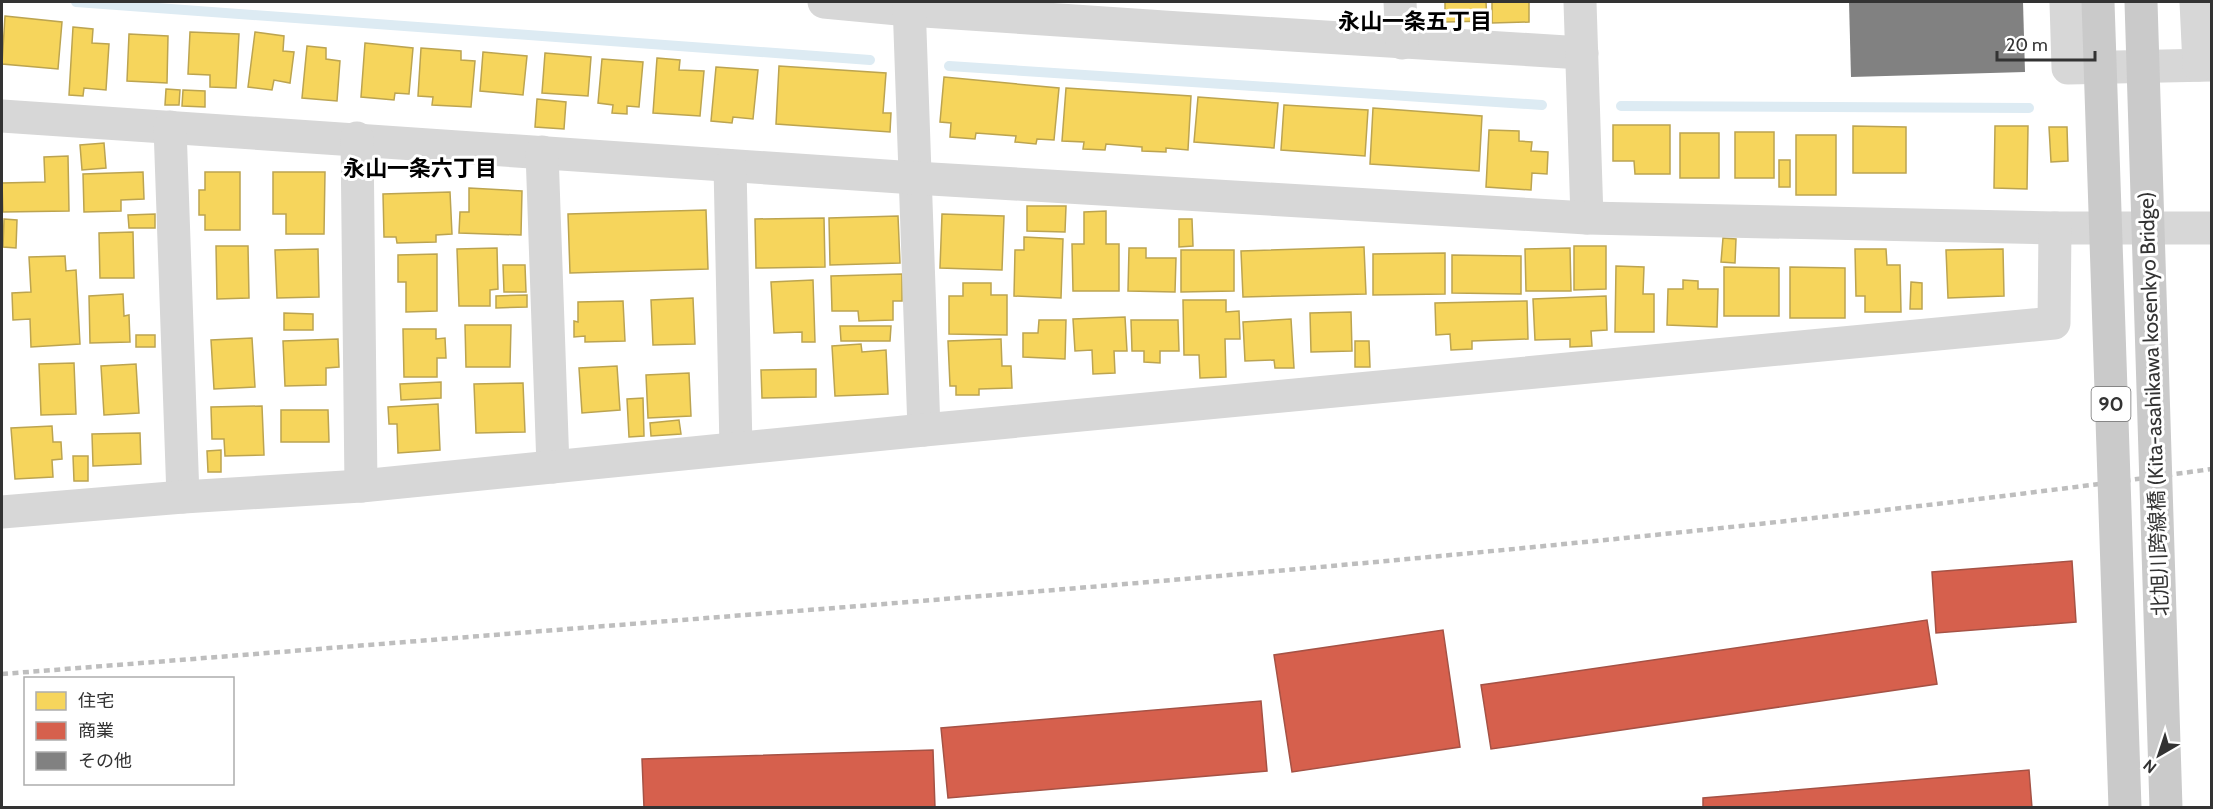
<svg xmlns="http://www.w3.org/2000/svg" width="2213" height="809" font-family="Cabin,'Noto Sans JP',sans-serif">
  <style>
    .homes { fill: #f6d55c; stroke: #bca450; stroke-width: 1.5 }
    .shops { fill: #d6604d; stroke: #a55245; stroke-width: 1.5 }
    .lines { fill: none; stroke-linecap: round; stroke-linejoin: round }
    .stream { stroke: #ddebf3; stroke-width: 10 }
    .building { fill: #818181 }
    .minor { stroke: #d7d7d7; stroke-width: 33 }
    .rail { stroke: #bebebe; stroke-width: 4.5; stroke-dasharray: 6 4.5; stroke-linecap: butt }
    .major-bridge { stroke: #cacaca; stroke-width: 33 }
    .labels { text-anchor: middle; dominant-baseline: central; stroke-width: 6; stroke-linejoin: round; paint-order: stroke }
    .shield { fill: #fff; stroke: #707070; stroke-width: 1.5 }
    .shield-label { font-size: 20px; font-weight: bold; fill: #333 }
    .street-label { font-size: 21px; fill: #333; stroke: #fff }
    .neighbourhood-label { font-size: 22px; font-weight: bold; fill: #000; stroke: #fff }
  </style>
  <rect width="100%" height="100%" fill="#fff"/>
  <g class="homes">
    <path d="M1445 2H1486L1487 21 1445 22Z"/>
    <path d="M1492 2H1529V22L1492 23Z"/>
    <path d="M5 16 62 22 58 69 2 64Z"/>
    <path d="M73 27 93 29 92 43 109 44 106 90 84 88 83 96 69 95Z"/>
    <path d="M190 32 239 34 236 88 210 87V75L188 74Z"/>
    <path d="M255 32 284 36 283 51 294 52 290 83 274 80 272 90 248 87Z"/>
    <path d="M129 34 168 36 167 83 127 81Z"/>
    <path d="M365 43 413 48 409 94 395 93 394 100 361 97Z"/>
    <path d="M307 46 326 48V59L340 61 337 101 302 98Z"/>
    <path d="M421 48 461 51V60L475 61 471 107 432 105 433 97 418 96Z"/>
    <path d="M483 52 527 56 523 95 480 91Z"/>
    <path d="M545 53 591 57 588 96 542 93Z"/>
    <path d="M657 58 680 60 679 70 704 71 700 116 653 113Z"/>
    <path d="M602 59 643 62 639 107 627 106V114L612 113 613 105 598 103Z"/>
    <path d="M779 66 886 73 883 113H891L890 132 776 124Z"/>
    <path d="M716 67 758 70 753 119 733 117 732 123 711 121Z"/>
    <path d="M944 77 1059 88 1054 140 1037 139 1036 144 1015 142 1016 136 976 133 975 139 950 137 951 123 940 122Z"/>
    <path d="M1066 88 1191 96 1188 150 1166 148V152L1142 151V147L1106 144 1105 150 1083 149 1084 142 1062 141Z"/>
    <path d="M166 89 180 90 179 105H165Z"/>
    <path d="M183 90 205 91V107L182 106Z"/>
    <path d="M1198 97 1278 103 1274 148 1194 142Z"/>
    <path d="M537 99 566 102 564 129 535 127Z"/>
    <path d="M1284 105 1368 110 1365 156 1281 150Z"/>
    <path d="M1373 108 1482 116 1479 171 1370 164Z"/>
    <path d="M1613 125H1670V174H1635L1634 161H1613Z"/>
    <path d="M1853 126 1906 127V173H1853Z"/>
    <path d="M1995 126H2028L2027 189 1994 188Z"/>
    <path d="M2049 127H2067L2068 161 2051 162Z"/>
    <path d="M1489 130 1519 131V141L1532 142 1531 151 1548 152 1547 174 1532 173 1531 190 1486 187Z"/>
    <rect x="1735" y="132" width="39" height="46"/>
    <rect x="1680" y="133" width="39" height="45"/>
    <rect x="1796" y="135" width="40" height="60"/>
    <path d="M104 143 106 168 82 170 80 145Z"/>
    <path d="M68 156 69 211 3 212 2 183 45 182 44 157Z"/>
    <rect x="1779" y="160" width="11" height="27"/>
    <path d="M143 172 144 199 121 200V211L84 212 83 174Z"/>
    <path d="M205 172H240V230H205V215H199V190H205Z"/>
    <path d="M273 172H325L324 234H286V214H273Z"/>
    <path d="M469 188 522 191 521 235 459 233 460 212H469Z"/>
    <path d="M450 192 452 234 436 235V242L397 243 396 237H384L383 194Z"/>
    <path d="M1027 206H1066L1065 232 1027 231Z"/>
    <path d="M706 210 708 269 570 273 568 214Z"/>
    <path d="M1106 211V244H1119V291H1073L1072 244H1084V212Z"/>
    <path d="M155 214V228H129L128 215Z"/>
    <path d="M942 214 1004 216 1002 270 940 268Z"/>
    <path d="M898 216 900 263 830 265 829 218Z"/>
    <path d="M824 218 825 267 756 268 755 219Z"/>
    <path d="M4 219 17 220 16 248 3 247Z"/>
    <path d="M1179 219H1192L1193 246 1179 247Z"/>
    <path d="M133 232 134 278H100L99 233Z"/>
    <path d="M1024 237 1063 239 1061 298 1014 296 1015 250H1024Z"/>
    <path d="M1723 238 1736 239 1735 263 1721 262Z"/>
    <path d="M216 246H248L249 298 217 299Z"/>
    <path d="M1574 246H1606V289L1574 290Z"/>
    <path d="M1364 247 1366 294 1243 297 1241 251Z"/>
    <path d="M497 248 498 289 490 290V306H459L457 249Z"/>
    <path d="M1129 248H1146V258H1176L1175 292 1128 291Z"/>
    <path d="M1570 248 1571 291H1526L1525 249Z"/>
    <path d="M318 249 319 297 277 298 275 250Z"/>
    <path d="M1855 249H1886L1887 265H1900L1901 312H1865V296H1856Z"/>
    <path d="M2003 249 2004 296 1948 298 1946 250Z"/>
    <path d="M1181 250H1234V291L1181 292Z"/>
    <path d="M1445 253V294L1373 295V254Z"/>
    <path d="M437 254V311L406 312V282H398V255Z"/>
    <path d="M1452 255 1521 256V294L1452 293Z"/>
    <path d="M65 256 66 271 76 270 80 344 31 347 30 319 13 320 12 293 31 292 29 257Z"/>
    <path d="M503 265H525L526 292H504Z"/>
    <path d="M1616 266 1644 267 1643 294H1654V332H1615Z"/>
    <path d="M1724 267 1779 268V316H1724Z"/>
    <path d="M1790 267 1845 268V318H1790Z"/>
    <path d="M902 274V301H893V320L859 321 858 311H832L831 276Z"/>
    <path d="M813 280 815 342H802V332L774 333 771 282Z"/>
    <path d="M1683 280 1698 281V289H1718L1717 327 1667 325 1668 289H1683Z"/>
    <path d="M1911 282 1922 283V309H1910Z"/>
    <path d="M963 283H991V295H1007V335L949 334V296H963Z"/>
    <path d="M123 294 124 316 129 315 130 342 90 343 89 296Z"/>
    <path d="M527 295V307L496 308V296Z"/>
    <path d="M1606 296 1607 330 1591 331 1592 346 1570 347V339L1535 340 1533 299Z"/>
    <path d="M693 298 695 344 653 345 651 300Z"/>
    <path d="M1183 300H1226V312L1239 311 1240 339H1225L1226 377 1200 378 1199 355H1184Z"/>
    <path d="M623 301 625 341 585 342V336L574 337V321L578 322V302Z"/>
    <path d="M1527 301 1528 339 1472 341V349L1451 350 1450 334 1436 335 1435 303Z"/>
    <path d="M1351 312 1352 351 1311 352 1310 313Z"/>
    <path d="M284 313 313 314V330H284Z"/>
    <path d="M1125 317 1127 351H1114L1115 373 1093 374 1092 350 1075 351 1073 319Z"/>
    <path d="M1291 319 1294 368H1275L1274 360 1245 361 1243 322Z"/>
    <path d="M1039 320H1066L1065 359 1023 357V333H1038Z"/>
    <path d="M1131 320H1178L1179 351H1160V363L1144 362V351H1132Z"/>
    <path d="M465 325H511L510 367H466Z"/>
    <path d="M840 326H891L890 341H841Z"/>
    <path d="M403 329H436V339L445 338 446 358H437V377H404Z"/>
    <rect x="136" y="335" width="19" height="12"/>
    <path d="M252 338 255 387 214 389 211 340Z"/>
    <path d="M338 339 339 367 326 368V385L285 386 283 341Z"/>
    <path d="M1001 339 1002 366H1011L1012 388 979 389V395H956V386H950L948 341Z"/>
    <path d="M1355 341H1369L1370 367H1355Z"/>
    <path d="M861 344 862 352 886 350 888 394 835 396 832 346Z"/>
    <path d="M74 363 76 414 41 415 39 364Z"/>
    <path d="M136 364 139 413 104 415 101 366Z"/>
    <path d="M617 366 620 410 582 413 579 368Z"/>
    <path d="M816 369V397L762 398 761 370Z"/>
    <path d="M689 373 691 416 648 418 646 375Z"/>
    <path d="M441 382V398L401 400 400 384Z"/>
    <path d="M523 383 525 432 476 433 474 384Z"/>
    <path d="M643 398 644 436 629 437 627 399Z"/>
    <path d="M438 404 440 450 398 453 397 424H389L388 407Z"/>
    <path d="M262 406 264 455 225 456 224 439H212L211 407Z"/>
    <path d="M281 410H328L329 442H281Z"/>
    <path d="M679 420 681 434 651 436 650 423Z"/>
    <path d="M52 426 53 442H61L62 459 52 460 53 477 15 479 11 428Z"/>
    <path d="M140 433 141 464 93 466 92 434Z"/>
    <path d="M221 450V472H208L207 451Z"/>
    <path d="M73 456H88V481H74Z"/>
  </g>
  <g class="shops">
    <path d="M2072 561 2076 622 1936 633 1932 572Z"/>
    <path d="M1927 620 1937 684 1491 749 1481 685Z"/>
    <path d="M1443 630 1460 747 1292 772 1274 655Z"/>
    <path d="M1261 701 1267 771 948 798 941 728Z"/>
    <path d="M933 750 935 808H644L642 759Z"/>
    <path d="M2029 770 2032 808H1703V798Z"/>
  </g>
  <g class="lines">
    <g class="stream">
      <path d="M76 2 870 60"/>
      <path d="M949 66 1542 105"/>
      <path d="M1621 106 2029 108"/>
    </g>
  </g>
  <path class="building" d="M1849 2H2023L2025 72 1851 77Z"/>
  <g class="lines">
    <g class="minor">
      <path d="M824 2 909 10 1179 28 1582 53"/>
      <path d="M909 2 924 430"/>
      <path d="M1400 2 1402 43"/>
      <path d="M1580 2 1587 218"/>
      <path d="M2066 2 2068 68 2212 65"/>
      <path d="M2196 2 2199 65"/>
      <path d="M2 116 915 178 1587 218 2055 228H2212"/>
      <path d="M170 127 183 497"/>
      <path d="M357 138 361 486"/>
      <path d="M542 152 553 467"/>
      <path d="M730 166 736 448"/>
      <path d="M2 512 183 497 361 486 924 430 2054 323 2055 228"/>
    </g>
    <path class="rail" d="M2 674C283 652 565 629 847 607 1303 570 1758 531 2212 469"/>
    <g class="major-bridge">
      <path d="M2098 2 2125 808"/>
      <path d="M2141 2 2166 808"/>
    </g>
  </g>
  <g class="labels">
    <rect class="shield" x="2091.5" y="387" width="39" height="34" rx="4.5"/>
    <g class="shield-label">
      <text x="2111" y="404">90</text>
    </g>
    <g class="street-label">
      <text transform="translate(2153 404) rotate(-92)">北旭川跨線橋 (Kita-asahikawa kosenkyo Bridge)</text>
    </g>
    <g class="neighbourhood-label">
      <text x="1415" y="21">永山一条五丁目</text>
      <text x="420" y="168">永山一条六丁目</text>
    </g>
  </g>
  <rect width="2213" height="809" fill="none" stroke="#333333" stroke-width="6"/>
  <rect x="24" y="677" width="210" height="108" fill="#ffffff" stroke="#adadad" stroke-width="1.5"/>
  <rect x="36" y="692" width="30" height="18" fill="#f6d55c" stroke="#adadad" stroke-width="1.5"/>
  <text x="78" y="707" font-size="18" fill="#333333">住宅</text>
  <rect x="36" y="722" width="30" height="18" fill="#d6604d" stroke="#adadad" stroke-width="1.5"/>
  <text x="78" y="737" font-size="18" fill="#333333">商業</text>
  <rect x="36" y="752" width="30" height="18" fill="#818181" stroke="#adadad" stroke-width="1.5"/>
  <text x="78" y="767" font-size="18" fill="#333333">その他</text>
  <g transform="translate(2159 755) rotate(219)" stroke="#ffffff" stroke-width="4.5" paint-order="stroke">
  <path d="M0-4.5L10 22L0 15L-10 22Z" fill="#333333"/>
  <text y="-9" font-size="16" font-weight="bold" text-anchor="middle" fill="#333333">N</text>
  </g>
  <path d="M1997 51v9h98v-9" fill="none" stroke="#333333" stroke-width="3"/>
  <text x="2006" y="51" font-size="18" fill="#333333" stroke="#ffffff" stroke-width="4.5" paint-order="stroke">20 m</text>
</svg>
